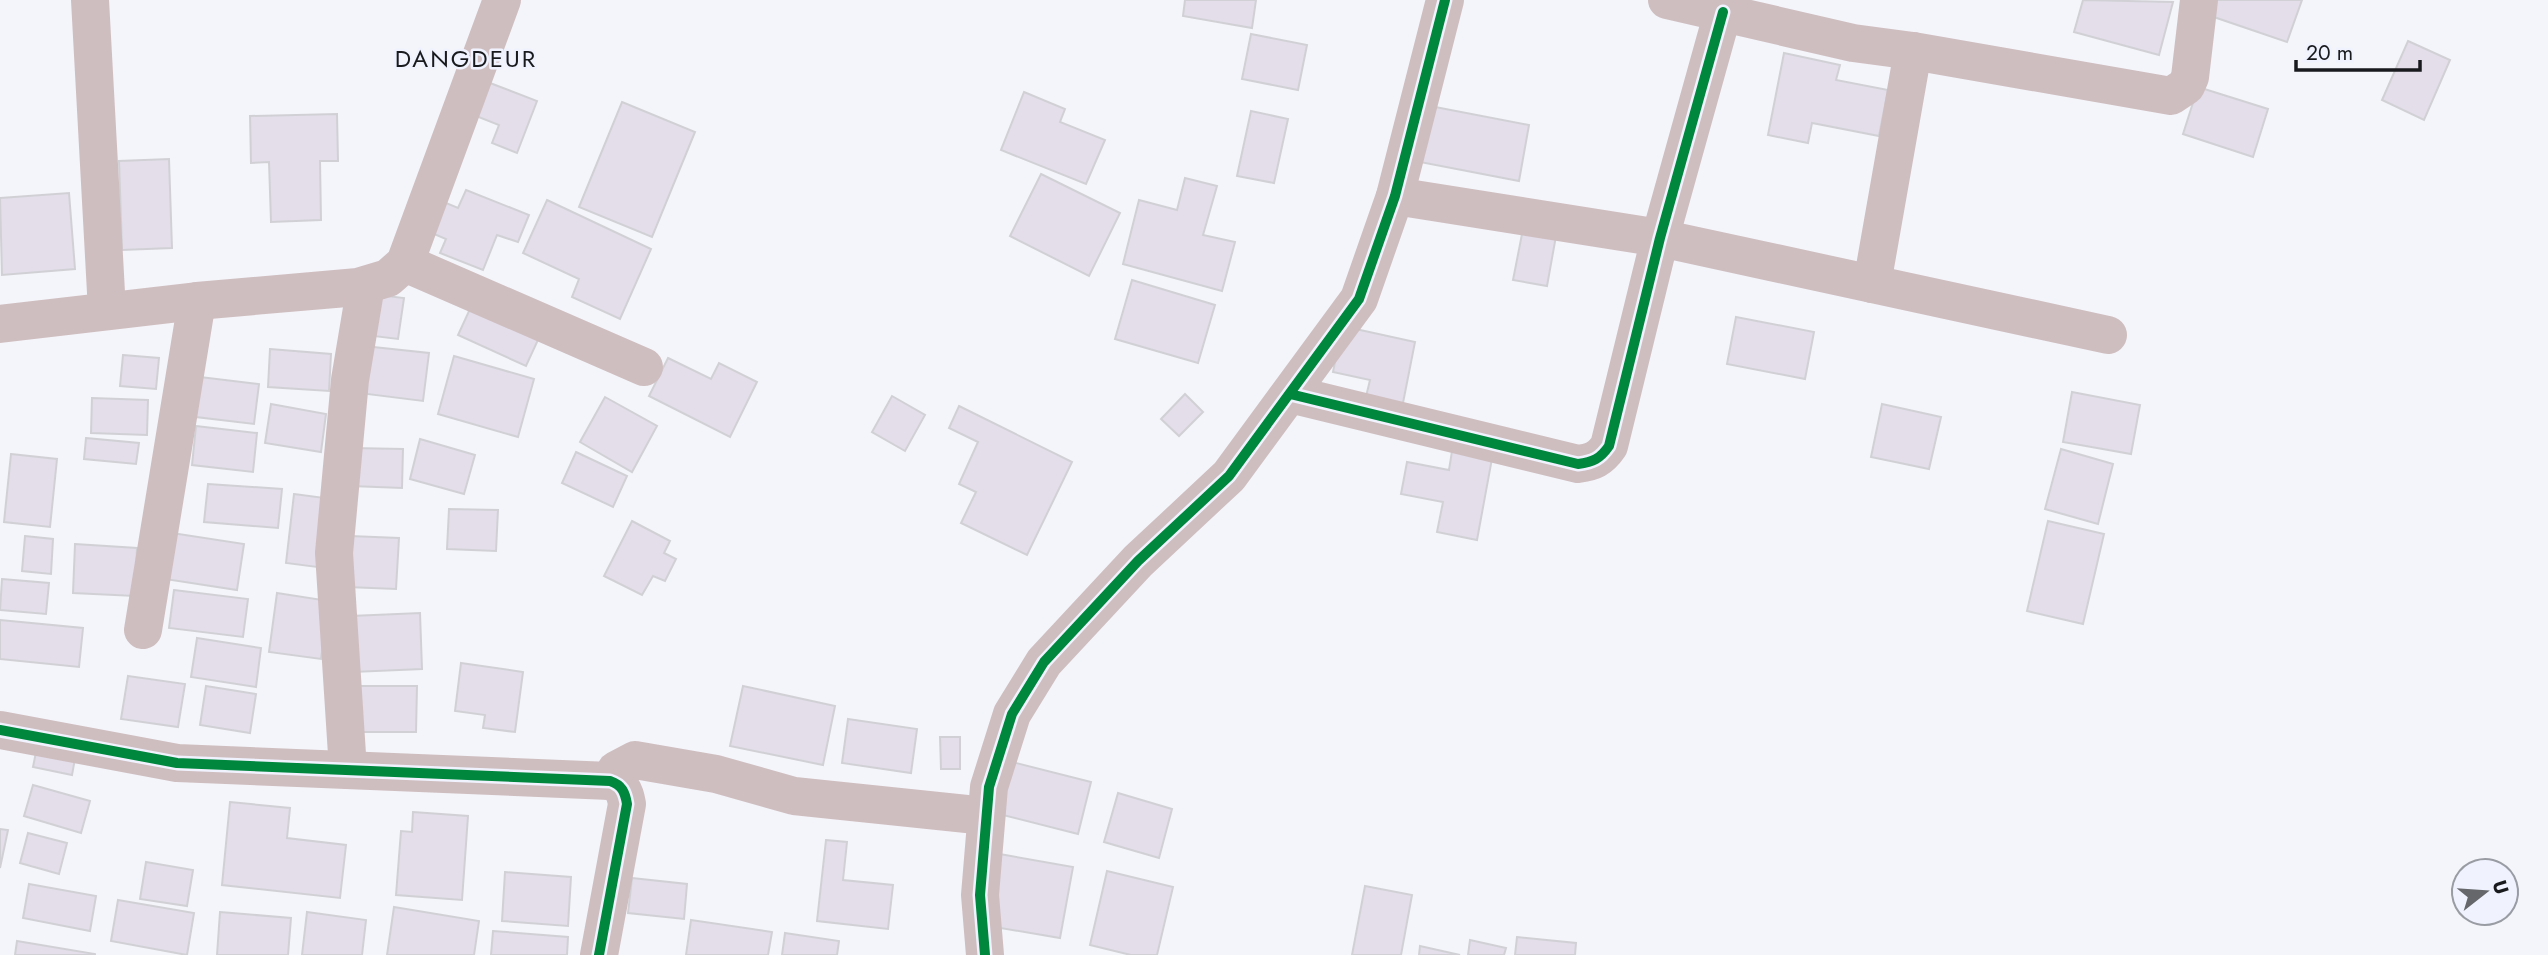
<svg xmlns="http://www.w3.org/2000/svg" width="2548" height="955" font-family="Jost,sans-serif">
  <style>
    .building { fill: #e3deea; stroke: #d1d1d5; stroke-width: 2 }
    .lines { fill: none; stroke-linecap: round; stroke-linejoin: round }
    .minor { stroke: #cfbec0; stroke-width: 38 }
    .cycleway-casing { stroke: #f0f3fe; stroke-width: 15 }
    .cycleway { stroke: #00873e; stroke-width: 10 }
    .labels { text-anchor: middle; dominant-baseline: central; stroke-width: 5; stroke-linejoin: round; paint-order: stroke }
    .quarter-label { font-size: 24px; letter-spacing: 2px; fill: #191a1e; stroke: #f0f3fe }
  </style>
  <rect width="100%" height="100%" fill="#f4f5fa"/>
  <g class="building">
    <path d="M1185 0H1256L1252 28 1183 16Z"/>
    <path d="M2083 0 2173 2 2159 55 2074 32Z"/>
    <path d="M2213 0H2302L2287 42 2208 15Z"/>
    <path d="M1251 34 1307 45 1298 90 1242 79Z"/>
    <path d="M2408 41 2450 60 2424 120 2382 100Z"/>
    <path d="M1784 53 1840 65 1836 80 1888 90 1879 136 1812 123 1808 143 1768 135Z"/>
    <path d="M490 83 537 101 517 153 492 143 499 125 476 116Z"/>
    <path d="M2198 87 2268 109 2253 157 2183 134Z"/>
    <path d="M1024 92 1065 109 1060 122 1105 140 1086 184 1001 150Z"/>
    <path d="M622 102 695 132 652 237 579 207Z"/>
    <path d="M1430 106 1529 125 1519 181 1420 162Z"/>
    <path d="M1251 111 1288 119 1274 183 1237 176Z"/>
    <path d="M337 114 338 161H320L321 220 271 222 269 162 251 163 250 116Z"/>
    <path d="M169 159 172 248 122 250 119 161Z"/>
    <path d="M1041 174 1120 213 1089 276 1010 236Z"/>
    <path d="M1185 178 1217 186 1203 235 1235 242 1222 291 1123 264 1139 200 1177 210Z"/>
    <path d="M466 190 529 215 518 242 497 235 483 270 440 253 446 239 427 231 439 200 458 208Z"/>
    <path d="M69 193 75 269 2 275 0 198Z"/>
    <path d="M547 200 651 249 620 319 572 297 579 279 523 253Z"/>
    <path d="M1523 229 1556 236 1547 286 1513 280Z"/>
    <path d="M1132 280 1215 305 1198 363 1115 339Z"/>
    <path d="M370 294 404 298 398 339 365 335Z"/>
    <path d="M475 298 543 329 526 366 458 335Z"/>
    <path d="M1736 317 1814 332 1805 379 1727 364Z"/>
    <path d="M1342 326 1415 342 1401 413 1364 405 1370 380 1333 372Z"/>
    <path d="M364 346 429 353 423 401 359 393Z"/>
    <path d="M270 349 331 354 329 391 268 387Z"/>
    <path d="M123 355 159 358 156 389 120 386Z"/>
    <path d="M454 356 534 379 518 437 438 414Z"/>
    <path d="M668 358 711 379 719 363 757 382 730 437 649 396Z"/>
    <path d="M200 377 259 384 254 424 196 417Z"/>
    <path d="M2072 392 2140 405 2131 454 2063 442Z"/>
    <path d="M1185 394 1203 412 1179 436 1161 419Z"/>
    <path d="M892 396 925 415 905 451 872 432Z"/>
    <path d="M605 397 657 426 632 472 580 442Z"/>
    <path d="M92 398 148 400 147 435 91 433Z"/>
    <path d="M271 404 326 414 321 452 265 443Z"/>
    <path d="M1882 404 1941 417 1929 469 1871 457Z"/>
    <path d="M959 406 1072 462 1027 555 961 523 976 492 959 484 978 442 949 428Z"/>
    <path d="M196 426 257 433 253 472 192 465Z"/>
    <path d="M86 438 139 443 136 464 84 459Z"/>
    <path d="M420 439 475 455 464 494 410 479Z"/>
    <path d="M1453 445 1493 453 1477 540 1437 532 1443 502 1401 494 1407 462 1449 470Z"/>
    <path d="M352 448 403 449 402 488 351 486Z"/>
    <path d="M2061 449 2113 464 2098 524 2045 509Z"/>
    <path d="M576 452 627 476 613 507 562 483Z"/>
    <path d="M11 454 57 459 50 527 4 522Z"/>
    <path d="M208 484 282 489 278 528 204 522Z"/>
    <path d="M294 494 325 498 317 567 286 563Z"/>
    <path d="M449 509 498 510 496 551 447 549Z"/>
    <path d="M632 521 670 541 664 553 676 559 665 581 653 576 642 595 604 576Z"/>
    <path d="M2048 521 2104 534 2083 624 2027 611Z"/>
    <path d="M172 533 244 544 237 590 165 579Z"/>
    <path d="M25 536 53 539 51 574 22 571Z"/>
    <path d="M350 536 399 538 396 589 347 587Z"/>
    <path d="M75 544 137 548 135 596 73 593Z"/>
    <path d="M2 579 49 583 46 614 0 610Z"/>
    <path d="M174 590 248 599 243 637 169 628Z"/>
    <path d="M277 593 329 601 321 659 269 652Z"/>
    <path d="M420 613 422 669 353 672 351 616Z"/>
    <path d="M0 620 83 628 79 667 0 659Z"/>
    <path d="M197 638 261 648 256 687 191 677Z"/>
    <path d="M461 663 523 672 515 732 483 728 485 715 455 711Z"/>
    <path d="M128 676 185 684 178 727 121 719Z"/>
    <path d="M206 686 256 694 250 733 200 725Z"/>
    <path d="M355 686H417L416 732H354Z"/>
    <path d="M743 686 835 706 823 765 730 746Z"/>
    <path d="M848 719 917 729 911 773 842 763Z"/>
    <path d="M940 737H960V769H941Z"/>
    <path d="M37 747 76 753 72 775 33 767Z"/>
    <path d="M1008 761 1091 782 1078 834 995 813Z"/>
    <path d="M33 785 90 801 81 833 24 816Z"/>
    <path d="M1118 793 1172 809 1159 858 1104 842Z"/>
    <path d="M230 802 290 808 287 838 346 845 340 898 222 885Z"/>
    <path d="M413 812 468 816 462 900 396 895 401 831 412 832Z"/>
    <path d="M0 829 8 830 0 868Z"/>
    <path d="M28 833 67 843 59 874 20 863Z"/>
    <path d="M826 840 847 842 843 880 893 885 888 929 817 921Z"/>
    <path d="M994 853 1073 867 1060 938 983 925Z"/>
    <path d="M146 862 193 870 187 906 140 899Z"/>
    <path d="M1107 871 1173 887 1157 955H1131L1090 945Z"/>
    <path d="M505 872 571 877 568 926 502 921Z"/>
    <path d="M632 878 687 884 684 919 628 913Z"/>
    <path d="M29 884 96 896 90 931 23 918Z"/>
    <path d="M1365 886 1412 895 1401 955H1352Z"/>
    <path d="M118 900 194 913 187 955 111 941Z"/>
    <path d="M394 907 479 921 474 955H387Z"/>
    <path d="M220 912 291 918 288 955H217Z"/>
    <path d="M307 912 366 920 362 955H302Z"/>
    <path d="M691 920 772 932 768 955H686Z"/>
    <path d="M493 931 568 937 567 955H491Z"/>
    <path d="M785 933 839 941 837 955H782Z"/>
    <path d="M1517 937 1576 943 1575 955H1515Z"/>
    <path d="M1470 940 1506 948 1504 955H1468Z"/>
    <path d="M17 941 95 954V955H15Z"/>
    <path d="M1420 946 1460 955H1419Z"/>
  </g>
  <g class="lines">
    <g class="minor">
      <path d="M90 0 107 311"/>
      <path d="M1667 0 1853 43 1913 51 2171 96 2186 86 2190 77 2199 0"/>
      <path d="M1395 196 1660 238 2108 335"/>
      <path d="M405 263 644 367"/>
      <path d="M1872 284 1913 51"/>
      <path d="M0 324 197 301 358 287 388 278 405 263 502 0"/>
      <path d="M1290 394 1578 464C1593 462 1600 459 1609 446L1660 238 1723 12"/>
      <path d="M143 630 197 301"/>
      <path d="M0 730 177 763 610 781C622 785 625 792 627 804L599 955"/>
      <path d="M348 770 334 553 350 380 366 285"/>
      <path d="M610 781 616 770 635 760 716 774 794 796 986 816"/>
      <path d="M985 955 980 895 989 787 1012 714 1044 662 1138 561 1229 476 1359 299 1395 196 1445 0"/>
    </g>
    <g class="cycleway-casing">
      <g id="cycleway">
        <path d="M1290 394 1578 464C1593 462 1600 459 1609 446L1660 238 1723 12"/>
        <path d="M0 730 177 763 610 781C622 785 625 792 627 804L599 955"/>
        <path d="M985 955 980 895 989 787 1012 714 1044 662 1138 561 1229 476 1359 299 1395 196 1445 0"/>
      </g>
    </g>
    <use href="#cycleway" class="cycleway"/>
  </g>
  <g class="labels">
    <g class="quarter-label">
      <text x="466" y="58">DANGDEUR</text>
    </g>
  </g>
  <g transform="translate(2485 892) rotate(73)"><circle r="33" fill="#f0f3fe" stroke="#9a9ca4" stroke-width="2"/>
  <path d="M0-5L12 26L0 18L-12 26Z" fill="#66676b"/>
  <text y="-10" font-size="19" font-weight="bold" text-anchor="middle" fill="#191a1e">U</text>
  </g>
  <path d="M2296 60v10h124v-10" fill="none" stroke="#191a1e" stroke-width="3.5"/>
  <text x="2306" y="60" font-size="21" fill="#191a1e" stroke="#f0f3fe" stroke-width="5" paint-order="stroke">20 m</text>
</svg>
